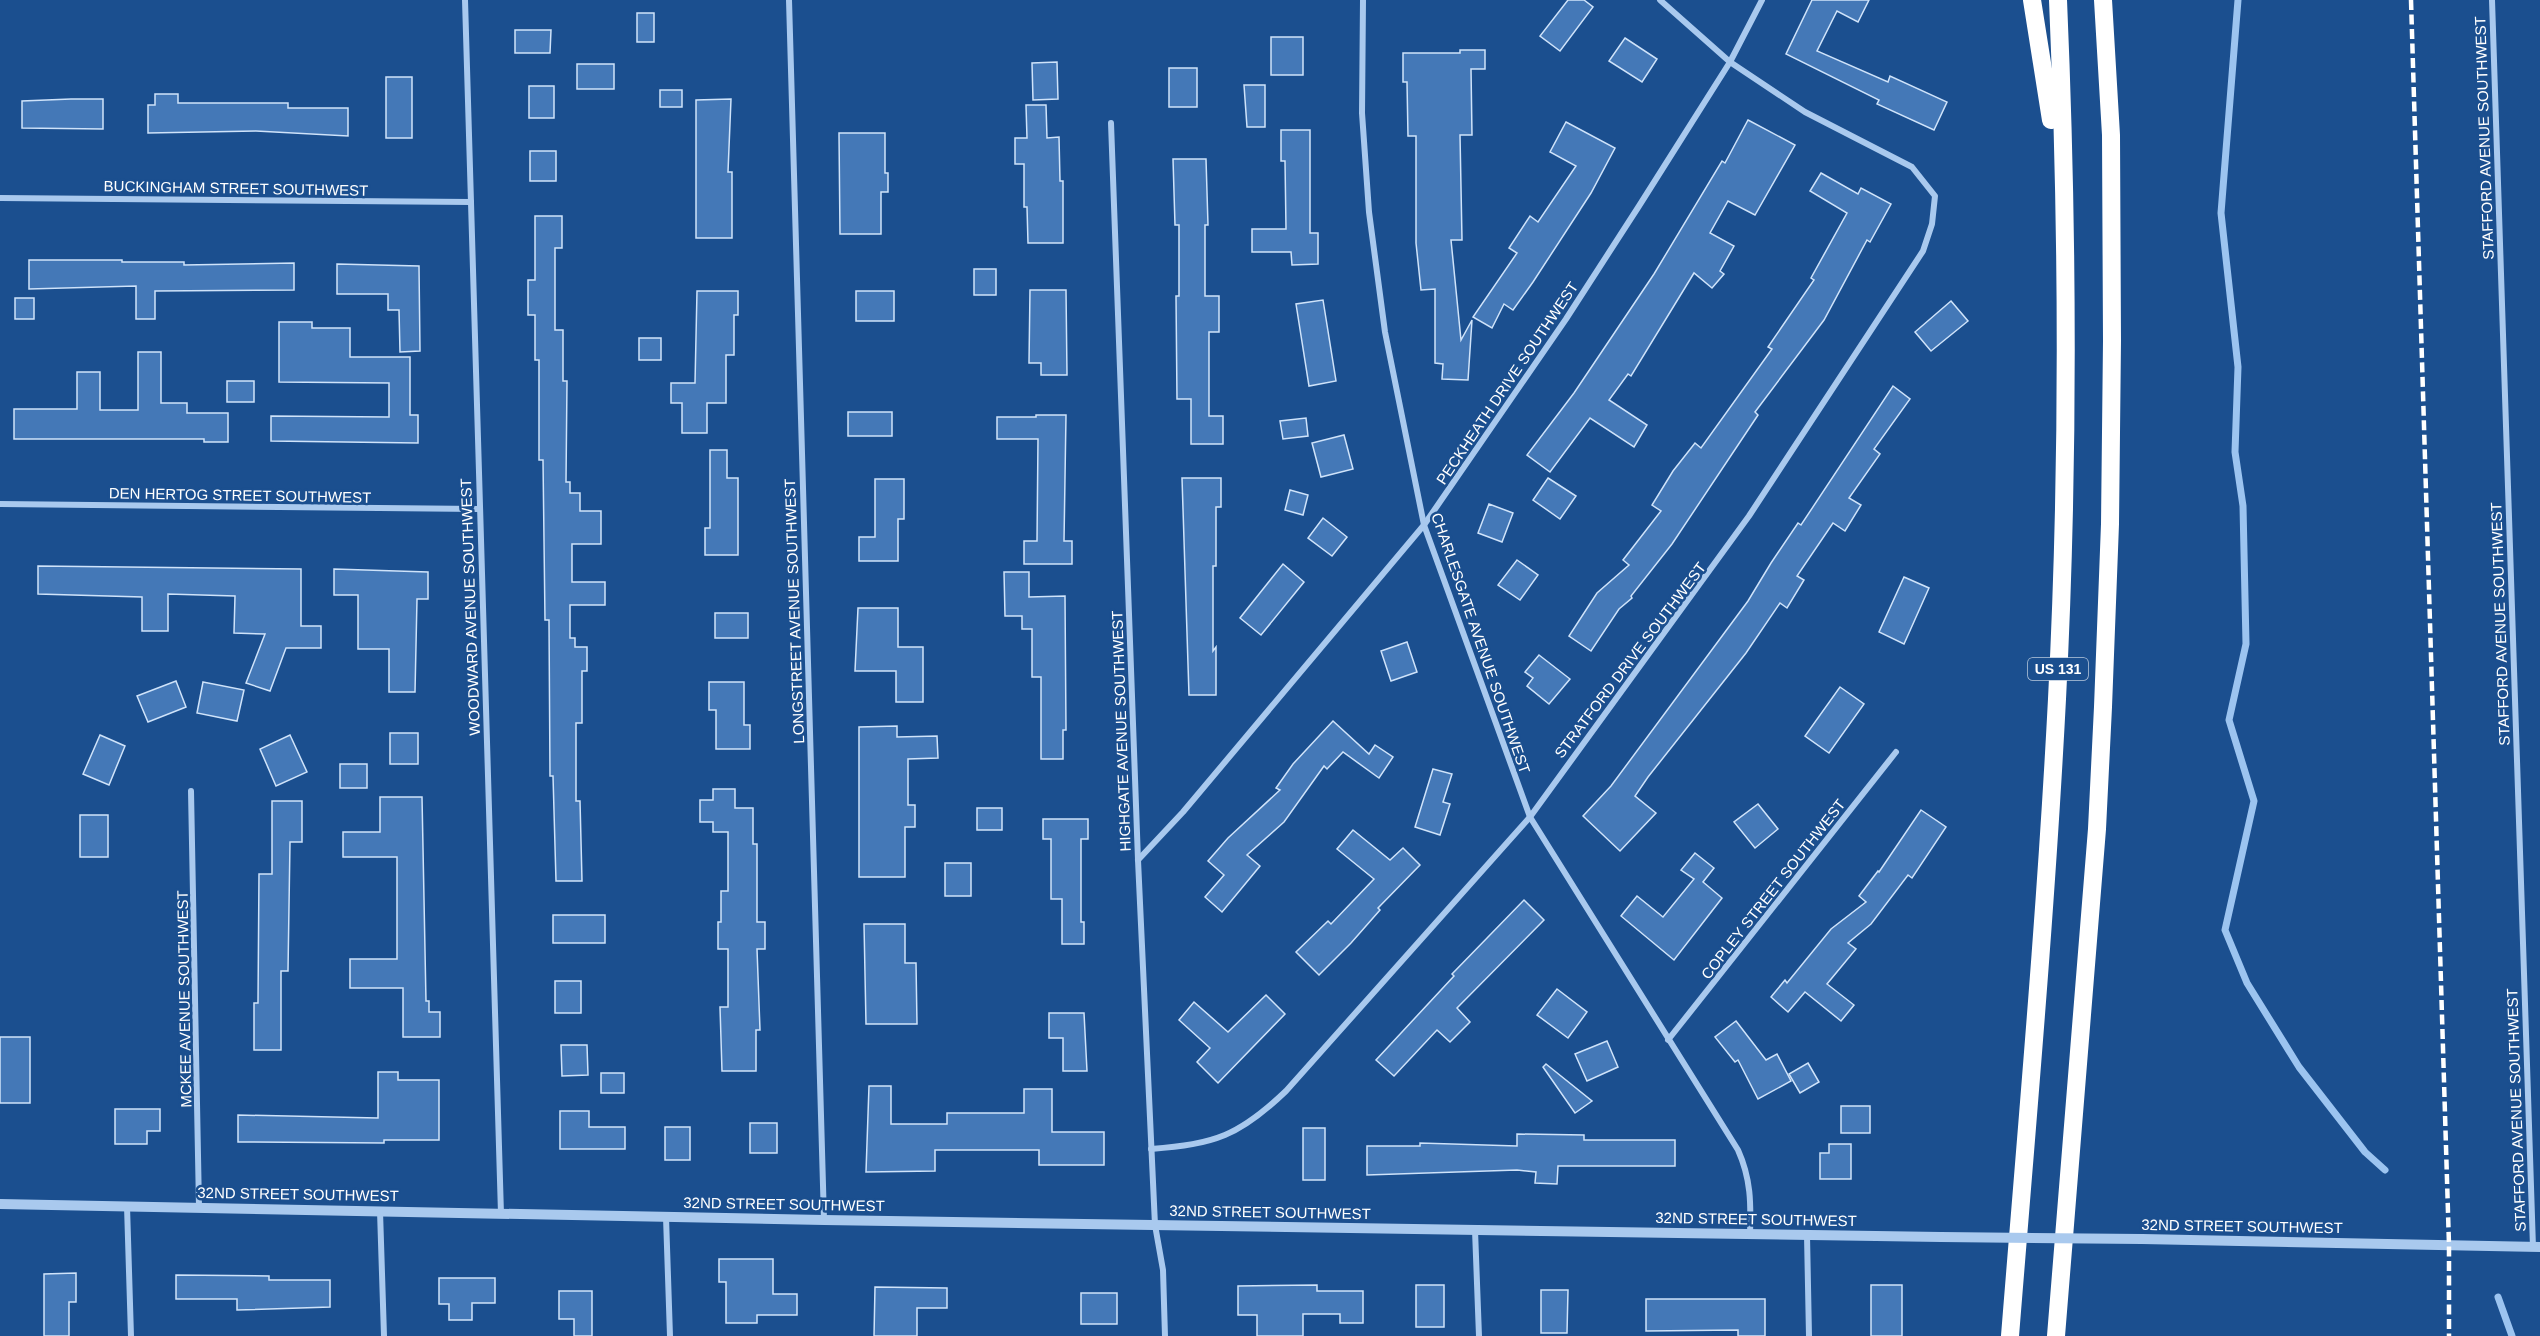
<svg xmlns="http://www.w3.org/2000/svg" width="2540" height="1336" font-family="Helvetica,sans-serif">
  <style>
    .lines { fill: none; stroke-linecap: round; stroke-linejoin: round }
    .stream { stroke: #9cc4f0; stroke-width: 7 }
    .building { fill: #4478b7; stroke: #cfe3fa; stroke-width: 1.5 }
    .minor { stroke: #a9c9ee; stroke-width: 6 }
    .tertiary { stroke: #a9c9ee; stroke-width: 10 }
    .motorway { stroke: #fff; stroke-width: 18 }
    .rail { stroke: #fff; stroke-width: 4.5; stroke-dasharray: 10 4.5; stroke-linecap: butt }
    .tertiary-bridge { stroke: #a9c9ee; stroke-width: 10 }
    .labels { text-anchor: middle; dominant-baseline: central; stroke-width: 5; stroke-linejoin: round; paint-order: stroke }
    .shield { fill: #1b4f8f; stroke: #bbcadd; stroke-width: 1.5 }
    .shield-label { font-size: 14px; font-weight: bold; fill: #fff }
    .street-label { font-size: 15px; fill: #fff; stroke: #1b4f8f }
  </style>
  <rect width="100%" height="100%" fill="#1b4f8f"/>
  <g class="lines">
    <g class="stream">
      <path d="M2238 0 2221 213 2238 367 2235 452 2243 506 2246 644 2229 720 2254 801 2225 930 2247 983 2299 1067 2365 1152 2385 1170"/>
      <path d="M2498 1297 2512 1336"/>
    </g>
  </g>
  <g class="building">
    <path d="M1568 0H1584L1593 7 1560 51 1540 36Z"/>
    <path d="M1812 0H1869L1858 22 1837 11 1817 51 1888 82 1890 76 1947 102 1934 130 1877 104 1879 100 1786 54Z"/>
    <rect x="637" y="13" width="17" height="29"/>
    <path d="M515 30H551L550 53H515Z"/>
    <rect x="1271" y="37" width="32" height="38"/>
    <path d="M1625 38 1657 59 1642 82 1609 61Z"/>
    <path d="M1460 50H1485V69H1471L1472 135H1460L1462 240H1451L1461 340 1472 320 1468 380 1442 379 1443 364 1435 363V289L1421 290 1416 243V136H1408L1407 82H1403V53H1460Z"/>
    <path d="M1057 62 1058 99 1033 100 1032 63Z"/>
    <rect x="577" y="64" width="37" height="25"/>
    <rect x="1169" y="68" width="28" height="39"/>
    <rect x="386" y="77" width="26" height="61"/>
    <path d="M1244 85H1265V127H1247Z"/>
    <rect x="529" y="86" width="25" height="32"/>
    <rect x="660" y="90" width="22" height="17"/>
    <path d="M155 94H178V103H288V108H348V136L256 131 148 133V105H155Z"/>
    <path d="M71 99H103V129L22 128V101Z"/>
    <path d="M731 99 728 172H732V238H696V100Z"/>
    <path d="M1026 105H1046L1047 138 1059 137 1060 181H1063V243H1028L1027 207H1024V164H1015V138H1027Z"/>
    <path d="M1748 120 1795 145 1755 215 1728 201 1710 233 1734 246 1720 271 1724 274 1712 288 1694 273 1631 376 1628 374 1609 400 1647 425 1634 447 1590 418 1550 472 1527 455 1574 393 1654 274 1722 161 1725 163Z"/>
    <path d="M1566 122 1615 148 1591 193 1533 282 1513 310 1504 304 1492 328 1473 317 1517 253 1509 248 1530 216 1538 222 1576 166 1550 152Z"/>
    <path d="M1281 130H1310V233H1318V264L1292 265 1291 252H1252V229H1286L1285 161H1281Z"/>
    <path d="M839 133H885V173H888V192H881V234H840Z"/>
    <rect x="530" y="151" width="26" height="30"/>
    <path d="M1173 159H1206L1208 225H1205V296H1219V332H1209V416H1223V444H1191V399H1177L1176 296H1179V225H1175Z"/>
    <path d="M1821 173 1858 194 1861 188 1891 204 1870 242 1867 240 1824 320 1755 412 1758 415 1672 544 1631 596 1632 598 1619 609 1591 651 1569 636 1597 593 1629 565 1623 560 1661 511 1652 505 1673 471 1695 443 1701 448 1772 349 1768 347 1814 280 1811 278 1847 213 1810 191Z"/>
    <path d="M535 216H562V248H555V330H563V381H567L566 482H570V493H580V511H601V544H572V582H605V605H570V638H575V647H587V671H582V723H576V801H580L582 881H556L553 776H550L549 620H545L543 460H539V360H535V315H528V280H535Z"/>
    <path d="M29 260H122V262H184V265L294 263V290L155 291V319H136V286L29 289Z"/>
    <path d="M337 264 419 266 420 351 400 352 399 310H388V294H337Z"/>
    <rect x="974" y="269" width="22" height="26"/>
    <path d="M1030 290H1066L1067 375H1041V363H1029Z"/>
    <path d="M697 291H738V315H734V355H726V403H707V433H682V403H671V383H695Z"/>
    <rect x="856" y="291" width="38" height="30"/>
    <rect x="15" y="298" width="19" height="21"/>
    <path d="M1323 300 1336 381 1309 386 1296 304Z"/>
    <path d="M1951 301 1968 321 1931 351 1915 332Z"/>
    <path d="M279 322H312V328H350V357H410V415H418V443L271 441V416L389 417V383L279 382Z"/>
    <rect x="639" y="338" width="22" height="22"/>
    <path d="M138 352H161V403H187V413H228V442H204V439H14V409H77V372H100V410H138Z"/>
    <rect x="227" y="381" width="27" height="21"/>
    <path d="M1893 386 1910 399 1874 449 1880 454 1849 498 1861 505 1845 531 1833 523 1797 576 1804 580 1787 608 1780 603 1746 653 1648 777 1635 796 1656 813 1620 851 1583 816 1611 786 1748 601 1771 563 1798 523 1801 525Z"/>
    <rect x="848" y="412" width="44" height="24"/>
    <path d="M1036 415H1066L1064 541H1072V564H1024V541H1037L1038 439H997V417H1036Z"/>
    <path d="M1306 418 1308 436 1283 439 1280 421Z"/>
    <path d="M1344 435 1353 469 1321 477 1312 443Z"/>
    <path d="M710 450H727V478H738V555H705V528H710Z"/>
    <path d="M1182 478H1221V507H1216V566H1213V651L1216 647V695H1189Z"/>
    <path d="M1548 478 1576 496 1560 519 1533 500Z"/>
    <path d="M875 479H904V519H898V561H859V537H875Z"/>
    <path d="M1290 490 1308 495 1303 515 1285 510Z"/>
    <path d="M1489 504 1513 513 1502 542 1478 533Z"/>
    <path d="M1323 518 1347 537 1332 556 1308 538Z"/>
    <path d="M1517 560 1538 575 1520 600 1498 585Z"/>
    <path d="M1283 564 1304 582 1261 635 1240 618Z"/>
    <path d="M38 566 301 569V626H321V648H286L270 691 246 683 265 634 234 633 235 596 168 594V631H142V597L38 594Z"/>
    <path d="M334 569 428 572V599H417L415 692H389V649H358V595H334Z"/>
    <path d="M1004 572H1029V597L1065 596 1066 730H1063V759H1041V677H1032V629H1022V616H1005Z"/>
    <path d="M1904 577 1929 588 1904 644 1879 632Z"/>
    <path d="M858 608H898V647H923V702H896V671H855Z"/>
    <rect x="715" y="613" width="33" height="25"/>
    <path d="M1407 642 1417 672 1391 681 1381 651Z"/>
    <path d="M1539 655 1570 679 1549 704 1527 686 1533 678 1525 672Z"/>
    <path d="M176 681 186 707 148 722 137 696Z"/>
    <path d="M203 682 244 690 237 721 197 713Z"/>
    <path d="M709 682H744V725H750V749H716V710H709Z"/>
    <path d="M1840 687 1864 704 1829 753 1805 736Z"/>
    <path d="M1333 721 1369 754 1375 745 1393 757 1379 778 1343 752 1327 769 1324 766 1284 822 1247 855 1260 866 1222 912 1205 897 1224 875 1208 861 1228 838 1280 790 1276 788 1293 764Z"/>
    <path d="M897 726V737L937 736 938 758 908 759V805H915V827H905V877H859V727Z"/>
    <rect x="390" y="733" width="28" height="31"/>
    <path d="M100 735 125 746 109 785 83 774Z"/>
    <path d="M290 735 307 772 276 786 260 749Z"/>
    <rect x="340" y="764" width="27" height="24"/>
    <path d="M1433 769 1452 774 1443 802 1450 804 1440 835 1415 827Z"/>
    <path d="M713 789H735V808H753V844H757V922H765V949H757L760 1030H756V1071H722L720 1007H728V949H718V922H721V891H728V832H713V822H700V800H713Z"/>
    <path d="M380 797H422L426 1001H429V1012H440V1037H403V988H350V959H397V857H343V832H380Z"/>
    <path d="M272 801H302V842H290L288 971H281V1050H254V1003H258L259 874H272Z"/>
    <path d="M1758 804 1778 829 1755 848 1734 822Z"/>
    <rect x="977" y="808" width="25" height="22"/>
    <path d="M1921 810 1946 827 1912 878 1908 875 1871 924 1848 943 1856 949 1827 984 1854 1005 1841 1021 1805 992 1788 1012 1771 997 1785 980 1787 983 1831 929 1866 902 1859 896 1878 871 1879 872Z"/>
    <rect x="80" y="815" width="28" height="42"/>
    <path d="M1043 819H1088V839H1081V922H1084V944H1062V899H1051V839H1043Z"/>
    <path d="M1353 830 1390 860 1403 848 1420 865 1378 908 1380 910 1351 943 1319 975 1296 952 1328 921 1331 924 1374 879 1337 849Z"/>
    <path d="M1695 853 1714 868 1703 882 1722 898 1674 960 1621 916 1637 896 1663 917 1694 879 1681 870Z"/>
    <rect x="945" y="863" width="26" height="33"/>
    <path d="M1524 900 1544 920 1457 1008 1470 1022 1450 1042 1437 1030 1394 1076 1376 1060 1454 976 1452 974Z"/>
    <rect x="553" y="915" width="52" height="28"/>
    <path d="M864 924H905V963H916L917 1024H866Z"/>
    <rect x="555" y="981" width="26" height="32"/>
    <path d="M1557 989 1587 1012 1568 1038 1537 1015Z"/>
    <path d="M1266 995 1285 1014 1218 1083 1197 1062 1210 1048 1179 1020 1194 1002 1228 1032Z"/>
    <path d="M1049 1013H1084L1087 1071H1063V1038H1049Z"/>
    <path d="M1736 1021 1766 1060 1777 1054 1791 1081 1758 1099 1738 1060 1735 1062 1715 1037Z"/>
    <rect x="0" y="1037" width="30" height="66"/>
    <path d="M1607 1041 1618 1067 1587 1081 1575 1054Z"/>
    <path d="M561 1045H587L588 1075 562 1076Z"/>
    <path d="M1808 1063 1819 1082 1800 1093 1789 1074Z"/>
    <path d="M1546 1064 1592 1101 1575 1113 1543 1067Z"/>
    <path d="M378 1072H398V1080H439V1140H384V1143L238 1142V1115L378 1118Z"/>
    <rect x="601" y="1073" width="23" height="20"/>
    <path d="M869 1086H891V1124H947V1113H1024V1089H1052V1132H1104V1165H1039V1150H935V1171L866 1172Z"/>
    <rect x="1841" y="1106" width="29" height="27"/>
    <path d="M115 1109H160V1131H147V1144H115Z"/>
    <path d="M560 1111H589V1127H625V1149H560Z"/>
    <rect x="750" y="1123" width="27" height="30"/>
    <rect x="665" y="1127" width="25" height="33"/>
    <rect x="1303" y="1128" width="22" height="52"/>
    <path d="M1517 1134 1584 1135V1140H1675V1166H1558L1557 1184 1535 1183 1536 1172 1517 1170 1367 1175V1146H1420V1143L1517 1146Z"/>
    <path d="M1829 1144H1851V1179H1820V1153H1829Z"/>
    <path d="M719 1259H773V1294H797V1315H757V1323H726V1282H719Z"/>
    <path d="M76 1273V1302H69V1336H44V1274Z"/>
    <path d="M176 1275 269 1276V1280H330V1307L237 1310V1299H176Z"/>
    <path d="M439 1278H495V1303H472V1320H449V1304H439Z"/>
    <path d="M1317 1285V1291H1363V1323H1340V1314H1303V1336H1257V1315H1238V1286Z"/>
    <rect x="1416" y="1285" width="28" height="42"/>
    <rect x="1871" y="1285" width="31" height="51"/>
    <path d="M875 1287 947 1288V1308H917V1336H874Z"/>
    <path d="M1541 1290H1568L1567 1333H1541Z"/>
    <path d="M559 1291H592V1336H574V1319H559Z"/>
    <rect x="1081" y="1293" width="36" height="31"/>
    <path d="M1646 1299H1765V1336H1738V1330L1646 1331Z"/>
  </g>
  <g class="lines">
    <g class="minor">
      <path d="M465 0 501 1214"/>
      <path d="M789 0 824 1220"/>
      <path d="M1363 0 1362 113 1369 212 1385 332 1424 525 1530 817 1738 1150C1751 1179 1751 1203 1750 1235"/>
      <path d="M2492 0 2533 1247"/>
      <path d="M1111 123 1138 860 1155 1225 1163 1270 1165 1336"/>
      <path d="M0 198 471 202"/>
      <path d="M0 504 479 509"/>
      <path d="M191 791 199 1207"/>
      <path d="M1138 860 1183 812 1424 525 1566 319 1639 206 1730 62 1762 0"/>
      <path d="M1668 1040 1896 752"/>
      <path d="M1151 1149C1215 1144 1239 1136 1286 1091L1530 817 1749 516 1923 251 1932 224 1935 196 1912 167 1805 112 1730 62 1660 0"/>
      <path d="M127 1206 131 1336"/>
      <path d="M380 1211 384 1336"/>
      <path d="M666 1217 670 1336"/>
      <path d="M1475 1230 1479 1336"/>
      <path d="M1807 1235 1809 1336"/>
    </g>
    <g class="tertiary">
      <path d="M0 1204 824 1220 1941 1237"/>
      <path d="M2142 1239 2540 1247"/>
    </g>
    <g class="motorway">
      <path d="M2032 0 2051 120"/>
      <path d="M2010 1336C2027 1124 2046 912 2057 699 2069 467 2068 232 2058 0"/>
      <path d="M2056 1336 2097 829 2103 707 2110 524 2112 341 2111 135 2103 0"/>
    </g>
    <path class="rail" d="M2411 0 2449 1245V1336"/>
    <path class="tertiary-bridge" d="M1941 1237 2142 1239"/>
  </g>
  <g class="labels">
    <rect class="shield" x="2028" y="658" width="60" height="22" rx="4.5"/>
    <g class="shield-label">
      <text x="2058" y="669">US 131</text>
    </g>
    <g class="street-label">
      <text transform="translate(2484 138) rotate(-92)">STAFFORD AVENUE SOUTHWEST</text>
      <text transform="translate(236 188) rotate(1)">BUCKINGHAM STREET SOUTHWEST</text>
      <text transform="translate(1507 383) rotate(-56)">PECKHEATH DRIVE SOUTHWEST</text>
      <text transform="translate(240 495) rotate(1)">DEN HERTOG STREET SOUTHWEST</text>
      <text transform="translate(470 607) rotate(-92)">WOODWARD AVENUE SOUTHWEST</text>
      <text transform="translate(794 611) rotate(-92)">LONGSTREET AVENUE SOUTHWEST</text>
      <text transform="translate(2500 624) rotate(-92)">STAFFORD AVENUE SOUTHWEST</text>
      <text transform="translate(1481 643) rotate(71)">CHARLESGATE AVENUE SOUTHWEST</text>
      <text transform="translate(1630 660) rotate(-53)">STRATFORD DRIVE SOUTHWEST</text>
      <text transform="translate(1121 731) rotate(-92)">HIGHGATE AVENUE SOUTHWEST</text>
      <text transform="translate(1773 889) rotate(-52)">COPLEY STREET SOUTHWEST</text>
      <text transform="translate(184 999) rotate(-91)">MCKEE AVENUE SOUTHWEST</text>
      <text transform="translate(2516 1110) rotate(-92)">STAFFORD AVENUE SOUTHWEST</text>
      <text transform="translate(298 1194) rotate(1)">32ND STREET SOUTHWEST</text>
      <text transform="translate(784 1204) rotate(1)">32ND STREET SOUTHWEST</text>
      <text transform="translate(1270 1212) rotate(1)">32ND STREET SOUTHWEST</text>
      <text transform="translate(1756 1219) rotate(1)">32ND STREET SOUTHWEST</text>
      <text transform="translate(2242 1226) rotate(1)">32ND STREET SOUTHWEST</text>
    </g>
  </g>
</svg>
